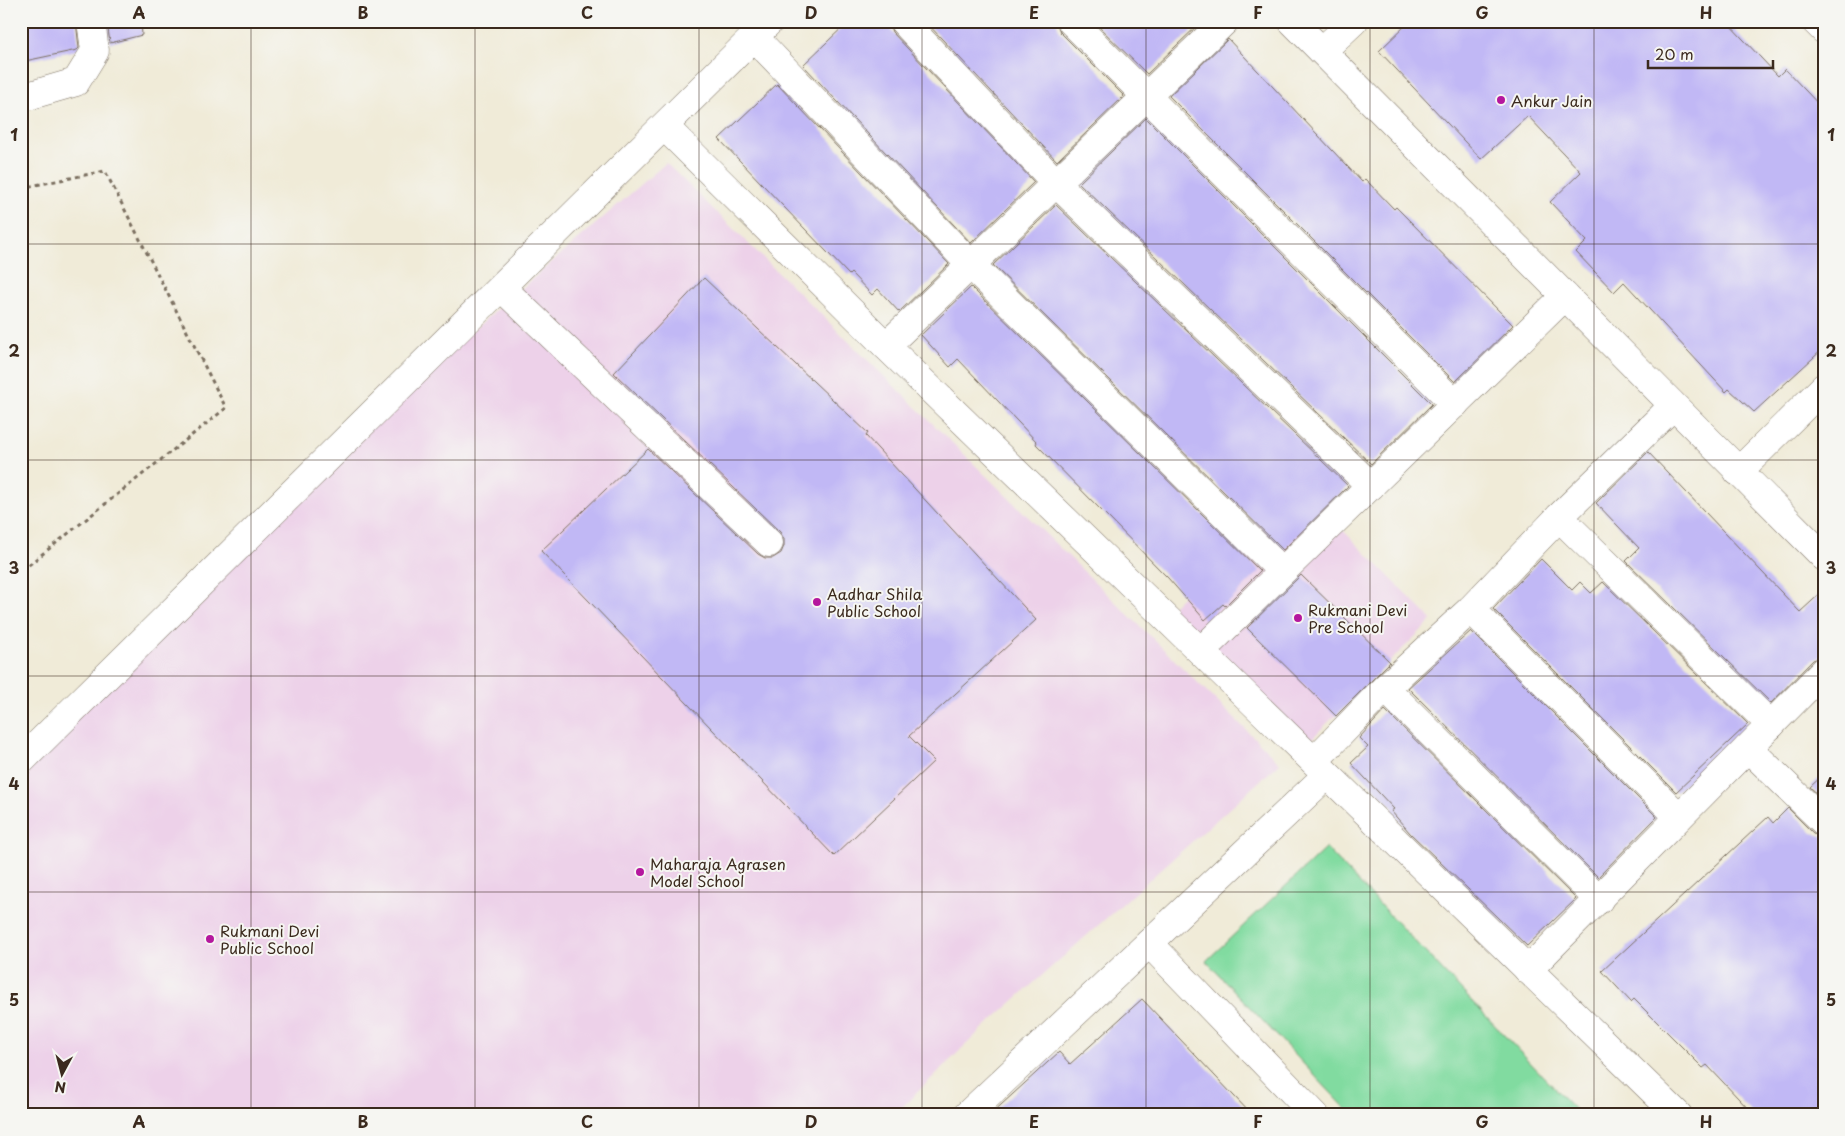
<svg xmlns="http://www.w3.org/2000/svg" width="1845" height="1136" font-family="'Playpen Sans',sans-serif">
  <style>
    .built { fill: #edd1e9 }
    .grass { fill: #81dba0; stroke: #5e825f }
    .building { fill: #c1b8f5 }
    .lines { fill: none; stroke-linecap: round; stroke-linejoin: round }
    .minor-casing { stroke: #7a6e5f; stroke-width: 29 }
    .path { stroke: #7a6e5f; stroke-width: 3; stroke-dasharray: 4 4; stroke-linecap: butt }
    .minor { stroke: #fff; stroke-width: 28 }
    .grid { fill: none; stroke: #3b2a1e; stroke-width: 1; stroke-opacity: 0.55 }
    .poi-dot { fill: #b5179e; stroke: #f6f6f2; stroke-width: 2 }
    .labels { text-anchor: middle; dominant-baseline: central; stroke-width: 4; stroke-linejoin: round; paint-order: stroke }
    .poi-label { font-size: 15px; fill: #3b2a1e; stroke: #f6f6f2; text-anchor: start }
    .neatline { fill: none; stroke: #3b2a1e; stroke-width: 2 }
    .grid-label { font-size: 16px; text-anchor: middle; font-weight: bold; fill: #3b2a1e }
  </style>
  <rect width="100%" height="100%" fill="#f6f6f2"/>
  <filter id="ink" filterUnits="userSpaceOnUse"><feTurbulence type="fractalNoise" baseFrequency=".02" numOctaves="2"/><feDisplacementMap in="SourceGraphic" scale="10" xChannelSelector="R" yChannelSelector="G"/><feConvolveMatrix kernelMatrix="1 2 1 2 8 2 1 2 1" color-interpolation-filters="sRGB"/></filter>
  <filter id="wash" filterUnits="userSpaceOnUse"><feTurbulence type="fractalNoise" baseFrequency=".0096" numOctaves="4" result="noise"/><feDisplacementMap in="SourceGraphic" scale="20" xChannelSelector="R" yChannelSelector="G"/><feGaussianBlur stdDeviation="1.12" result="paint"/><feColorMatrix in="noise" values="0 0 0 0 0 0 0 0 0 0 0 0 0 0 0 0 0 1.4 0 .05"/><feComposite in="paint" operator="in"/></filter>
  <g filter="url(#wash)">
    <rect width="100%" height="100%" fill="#f0ebd8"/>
    <g class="built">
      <path d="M666 163 1280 763 980 1031 894 1115H21V763L346 441Z"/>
      <path d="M1297 484 1432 620 1301 749 1164 615Z"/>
    </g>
    <path class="grass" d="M1326 848 1580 1115H1352L1206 961Z"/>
    <g id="blocks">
      <g class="building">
        <path d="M21 21H76L79 48 77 50 25 61 21 44Z"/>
        <path d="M107 21H141L142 35 110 43Z"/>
        <path d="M849 21H888L892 32 1034 182 971 243 803 65Z"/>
        <path d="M925 21H1056L1060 32 1124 96 1057 161Z"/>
        <path d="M1093 21H1202L1147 74Z"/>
        <path d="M1410 21H1726L1778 76 1785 69 1824 110V348L1754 412 1729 389 1726 392 1624 282 1614 292 1576 252 1587 241 1550 202 1581 172 1528 116 1481 159 1379 51Z"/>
        <path d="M1228 39 1362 182 1365 179 1394 209 1396 207 1513 325 1455 382 1169 96Z"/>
        <path d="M777 84 949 264 899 312 878 289 872 295 851 273 849 275 719 139Z"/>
        <path d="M1146 118 1432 404 1371 464 1079 183Z"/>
        <path d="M1056 205 1348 486 1283 550 993 265Z"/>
        <path d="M704 278 868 433 866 436 1036 620 909 736 934 761 834 856 541 551 648 449 758 554 765 558H773L781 553 784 546V539L780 532 614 373Z"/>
        <path d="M971 287 1260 571 1225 606 1223 604 1205 620 1168 578 1036 444 1037 442 958 359 950 367 921 335Z"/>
        <path d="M1648 452 1800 612 1824 590V656L1813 660 1771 703 1626 561 1639 548 1596 503Z"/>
        <path d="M1541 559 1572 590 1580 582 1591 593 1603 582 1748 724 1676 792 1493 609Z"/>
        <path d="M1301 575 1390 662 1336 716 1247 628Z"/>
        <path d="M1471 631 1657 817 1598 877 1408 688Z"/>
        <path d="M1385 710 1576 899 1527 946 1410 833 1391 811 1394 809 1351 763 1368 747 1359 738Z"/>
        <path d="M1824 774V800L1810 787Z"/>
        <path d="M1788 808 1813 833 1824 837V1115H1754L1707 1065 1703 1068 1634 999 1631 1002 1602 971 1768 817 1773 823Z"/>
        <path d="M1142 999 1252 1115H990L1059 1052 1070 1064Z"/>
      </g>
    </g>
  </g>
  <g filter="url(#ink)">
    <use href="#blocks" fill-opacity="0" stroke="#7a6e5f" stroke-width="1"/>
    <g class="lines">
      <g class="minor-casing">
        <g id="minor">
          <path d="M903 21 1057 184 1371 486"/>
          <path d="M1071 21 1455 404"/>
          <path d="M1292 21 1824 557"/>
          <path d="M1815 21 1824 30"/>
          <path d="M755 38 971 265 1282 571"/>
          <path d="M1322 51 1354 21"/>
          <path d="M21 98 76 82 95 51 91 21"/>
          <path d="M665 127 886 346 1678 1115"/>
          <path d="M502 288 769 543"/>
          <path d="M886 346 1225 21"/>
          <path d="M1738 472 1824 387"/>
          <path d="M1559 517 1771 725"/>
          <path d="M1471 609 1679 817"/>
          <path d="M1201 651 1565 296"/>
          <path d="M1385 688 1599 900"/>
          <path d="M1748 748 1824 822"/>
          <path d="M21 761 770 21"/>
          <path d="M1314 761 1385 688 1471 609 1559 517 1673 406"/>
          <path d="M1149 943 1315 1115"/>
          <path d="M1528 970 1824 671"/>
          <path d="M967 1115 1327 775"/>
        </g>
      </g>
      <path class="path" d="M21 188 105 171 226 408 21 571"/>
      <use href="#minor" class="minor"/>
    </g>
  </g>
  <path class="grid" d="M251 21V1115M475 21V1115M699 21V1115M922 21V1115M1146 21V1115M1370 21V1115M1594 21V1115M21 244H1824M21 460H1824M21 676H1824M21 892H1824"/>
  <g class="poi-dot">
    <circle cx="1501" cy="100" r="5"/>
    <circle cx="817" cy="602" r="5"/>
    <circle cx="1298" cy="618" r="5"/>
    <circle cx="640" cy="872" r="5"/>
    <circle cx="210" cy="939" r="5"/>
  </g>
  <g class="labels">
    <g class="poi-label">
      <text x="1511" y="100">Ankur Jain</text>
      <text x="827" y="593">Aadhar Shila<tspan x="827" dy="17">Public School</tspan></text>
      <text x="1308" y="609">Rukmani Devi<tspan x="1308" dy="17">Pre School</tspan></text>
      <text x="650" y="863">Maharaja Agrasen<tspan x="650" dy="17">Model School</tspan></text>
      <text x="220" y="930">Rukmani Devi<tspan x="220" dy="17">Public School</tspan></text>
    </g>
  </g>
  <rect width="1845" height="1136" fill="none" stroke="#f6f6f2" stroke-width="55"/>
  <g transform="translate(62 1074) rotate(187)" stroke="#f6f6f2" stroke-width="4" paint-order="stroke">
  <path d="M0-4L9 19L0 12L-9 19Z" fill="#3b2a1e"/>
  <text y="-8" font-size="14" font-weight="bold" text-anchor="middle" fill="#3b2a1e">N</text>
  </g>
  <path d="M1648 60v8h125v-8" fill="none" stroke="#3b2a1e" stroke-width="2.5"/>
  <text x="1655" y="60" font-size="15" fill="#3b2a1e" stroke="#f6f6f2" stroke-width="4" paint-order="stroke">20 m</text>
  <rect x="28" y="28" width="1790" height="1080" class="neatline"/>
  <g class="grid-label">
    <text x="139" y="19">A</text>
    <text x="363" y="19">B</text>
    <text x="587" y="19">C</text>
    <text x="811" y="19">D</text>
    <text x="1034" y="19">E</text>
    <text x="1258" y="19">F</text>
    <text x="1482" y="19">G</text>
    <text x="1706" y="19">H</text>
    <text x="14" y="141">1</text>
    <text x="1831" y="141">1</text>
    <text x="14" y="357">2</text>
    <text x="1831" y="357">2</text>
    <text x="14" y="574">3</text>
    <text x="1831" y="574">3</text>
    <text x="14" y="790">4</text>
    <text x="1831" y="790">4</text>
    <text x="14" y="1006">5</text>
    <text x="1831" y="1006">5</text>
    <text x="139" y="1128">A</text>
    <text x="363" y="1128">B</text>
    <text x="587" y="1128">C</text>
    <text x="811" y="1128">D</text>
    <text x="1034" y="1128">E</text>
    <text x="1258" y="1128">F</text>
    <text x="1482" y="1128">G</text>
    <text x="1706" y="1128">H</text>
  </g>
</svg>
